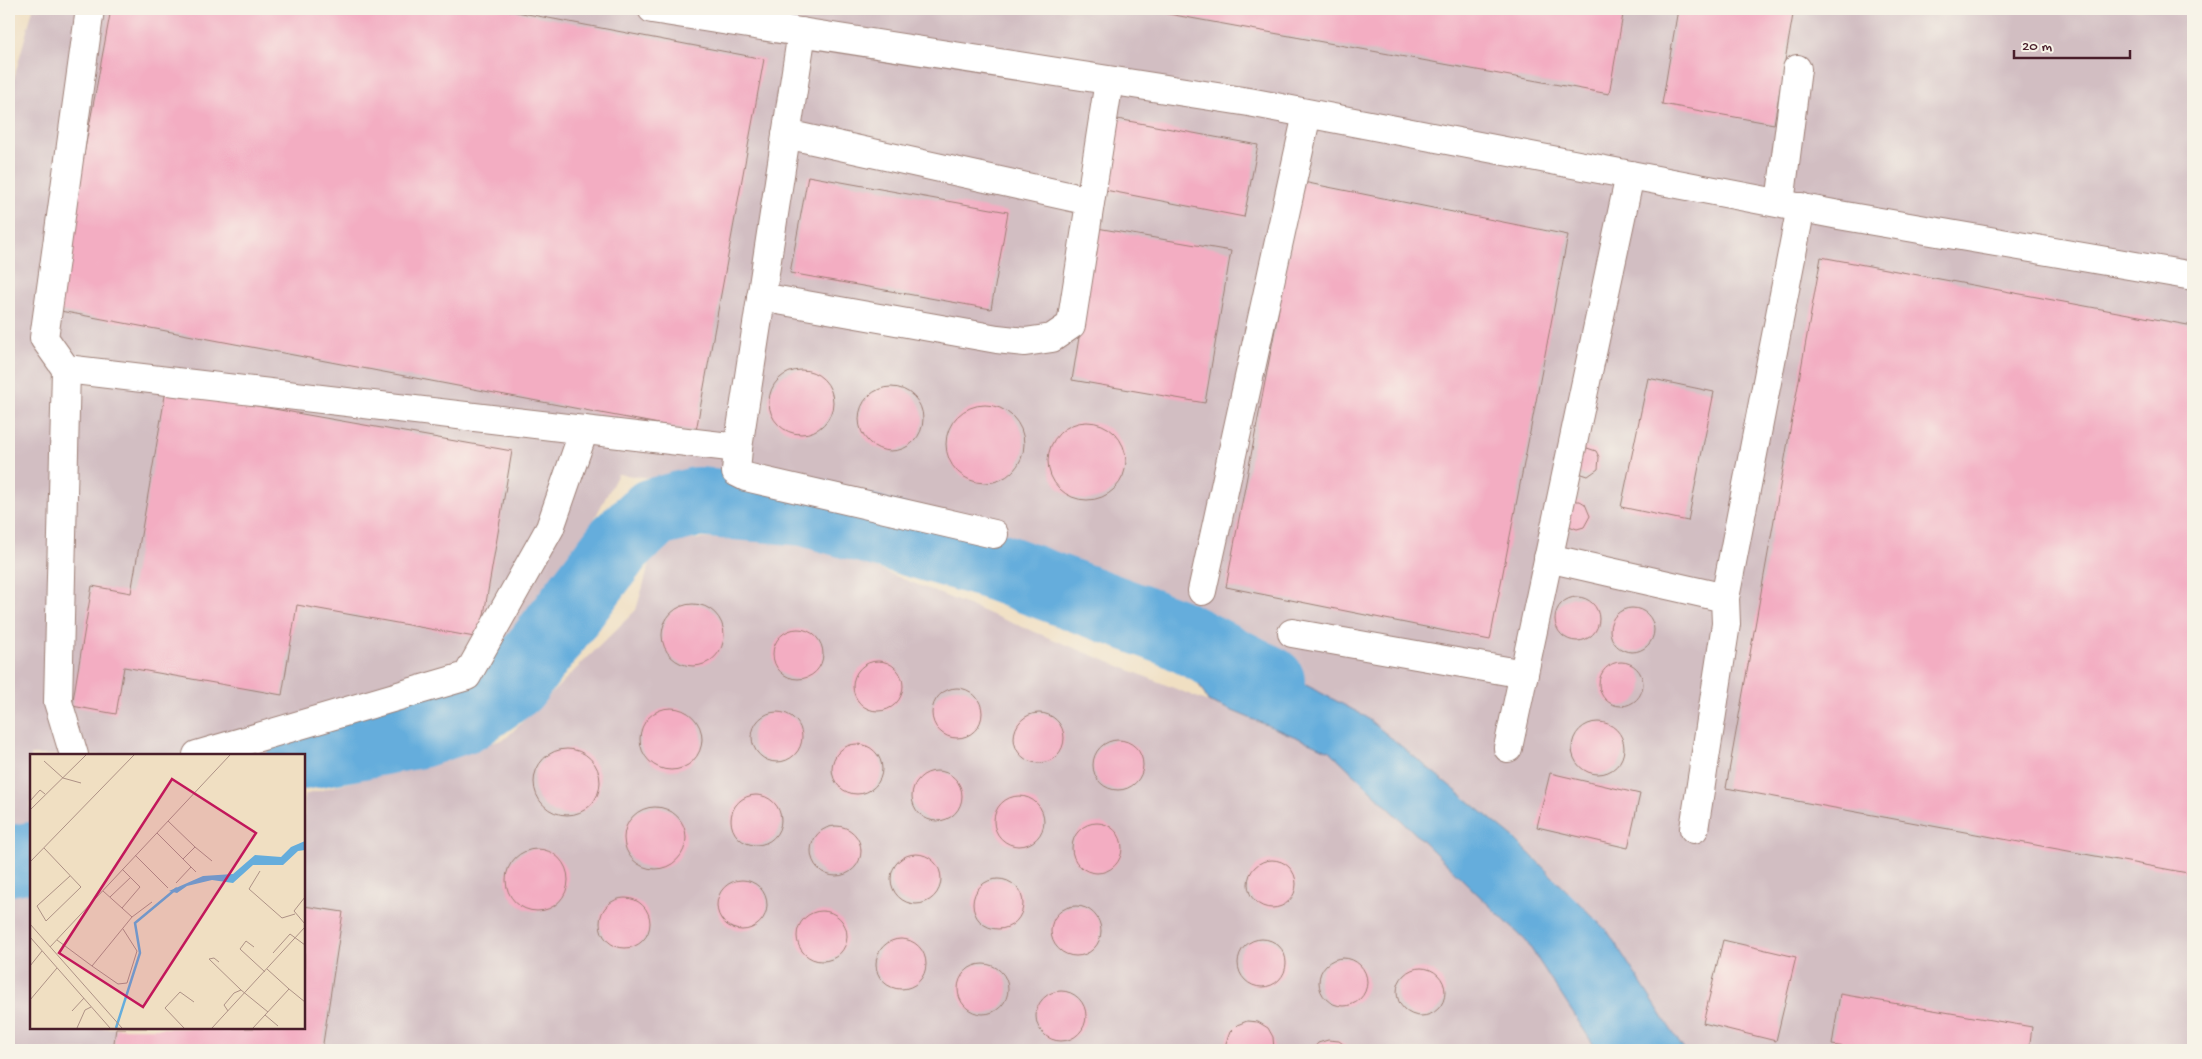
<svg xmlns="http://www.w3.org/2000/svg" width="2202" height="1059" font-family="'Gochi Hand',sans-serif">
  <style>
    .industrial { fill: #d2bec2 }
    .water { fill: #65addc; stroke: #586684 }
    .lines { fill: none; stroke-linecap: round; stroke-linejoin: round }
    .river { stroke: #65addc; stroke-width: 70 }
    .building { fill: #f3adc2 }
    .minor-casing { stroke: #9d7f76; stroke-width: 30 }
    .minor { stroke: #fff; stroke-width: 28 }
    .inset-river { fill: none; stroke: #65addc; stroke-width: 2.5 }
    .inset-road { fill: none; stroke: #ae9286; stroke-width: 1 }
    .view { fill: #c2185b; fill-opacity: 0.15; stroke: #c2185b; stroke-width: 2.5 }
    .inset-edge { fill: none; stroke: #4a1f2b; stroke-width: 2.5 }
  </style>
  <rect width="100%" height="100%" fill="#f7f3e8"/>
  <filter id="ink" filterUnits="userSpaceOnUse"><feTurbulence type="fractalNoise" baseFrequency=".02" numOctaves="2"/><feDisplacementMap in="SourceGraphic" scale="10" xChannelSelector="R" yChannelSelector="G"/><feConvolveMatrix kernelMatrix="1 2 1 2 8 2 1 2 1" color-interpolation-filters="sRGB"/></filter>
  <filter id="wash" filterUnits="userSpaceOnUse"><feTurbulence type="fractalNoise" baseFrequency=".0096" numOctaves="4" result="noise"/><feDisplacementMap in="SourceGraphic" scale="20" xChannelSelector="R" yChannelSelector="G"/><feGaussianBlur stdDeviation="1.12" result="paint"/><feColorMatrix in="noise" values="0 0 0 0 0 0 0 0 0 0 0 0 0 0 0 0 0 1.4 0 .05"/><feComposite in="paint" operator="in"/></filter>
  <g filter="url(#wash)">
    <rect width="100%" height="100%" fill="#f0dfc2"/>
    <g class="industrial">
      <path d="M33 9H2193V1050H1684L1608 932 1514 837 1363 715 1188 623 932 512 618 474 485 727 304 766V755H31V826L9 831V96Z"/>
      <path d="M789 533 1330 751 1526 941 1597 1050H9V876L31 870V1028H304V795L505 739 636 610 656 542Z"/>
    </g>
    <path class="water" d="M1188 623 1363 715 1514 838 1608 932 1684 1050H1597L1526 941 1330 751 1208 701 1179 647Z"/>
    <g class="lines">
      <g class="river">
        <path d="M302 755 420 733 467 717 514 684 620 543 653 513 697 502 805 511 989 564 1175 633 1270 681"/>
        <path d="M9 861 31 857"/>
      </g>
    </g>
    <g id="blocks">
      <g class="building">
        <path d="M111 9H501L764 59 696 431 55 310Z"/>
        <path d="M1141 9H1624L1609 94Z"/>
        <path d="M1678 9H1794L1774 124 1662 104Z"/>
        <path d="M1112 118 1258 145 1244 217 1100 189Z"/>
        <path d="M808 176 1008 212 991 309 790 273Z"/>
        <path d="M1303 182 1568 235 1490 640 1226 587Z"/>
        <path d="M1097 228 1231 251 1205 403 1072 380Z"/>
        <path d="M1821 257 2193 326V874L1726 788Z"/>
        <circle cx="801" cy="402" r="32"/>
        <path d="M1648 378 1714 392 1688 521 1621 507Z"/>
        <circle cx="891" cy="419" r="32"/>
        <path d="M166 390 512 451 480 638 297 605 282 695 124 667 116 714 72 706 92 586 131 593Z"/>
        <circle cx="985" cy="444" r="39"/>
        <circle cx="1087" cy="461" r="39"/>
        <path d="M1584 447 1596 451 1599 457 1598 469 1588 476 1576 472Z"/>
        <path d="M1574 501H1580L1585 504 1590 516 1584 527 1577 529 1566 525Z"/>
        <circle cx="1577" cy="619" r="22"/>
        <circle cx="693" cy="635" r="31"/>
        <circle cx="1632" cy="630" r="22"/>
        <circle cx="798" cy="654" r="25"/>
        <circle cx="878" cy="686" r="25"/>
        <circle cx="1621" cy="684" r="22"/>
        <circle cx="957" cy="713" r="25"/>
        <circle cx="671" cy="739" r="31"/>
        <circle cx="777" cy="737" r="25"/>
        <circle cx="1039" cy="738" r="25"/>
        <circle cx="1598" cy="748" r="26"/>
        <circle cx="1118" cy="765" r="25"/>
        <circle cx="857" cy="769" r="25"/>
        <circle cx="567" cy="782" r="33"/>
        <circle cx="937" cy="796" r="25"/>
        <path d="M1550 773 1640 794 1628 848 1537 827Z"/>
        <circle cx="756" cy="820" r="25"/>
        <circle cx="1019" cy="821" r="25"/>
        <circle cx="655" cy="838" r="31"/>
        <circle cx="1097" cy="848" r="25"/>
        <circle cx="836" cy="851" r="25"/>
        <circle cx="537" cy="880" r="31"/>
        <circle cx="916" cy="879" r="25"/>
        <circle cx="1272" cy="884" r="24"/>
        <circle cx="998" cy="904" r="25"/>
        <circle cx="742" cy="905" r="25"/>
        <circle cx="625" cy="923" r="25"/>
        <circle cx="1076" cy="931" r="25"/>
        <path d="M304 906 343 912 322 1050H113L116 1028H304Z"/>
        <circle cx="822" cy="936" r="25"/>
        <circle cx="901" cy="964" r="25"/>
        <circle cx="1262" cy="963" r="24"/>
        <path d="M1723 940 1796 957 1776 1041 1703 1023Z"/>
        <circle cx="1343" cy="982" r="24"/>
        <circle cx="983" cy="989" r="25"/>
        <circle cx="1421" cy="992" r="24"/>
        <circle cx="1061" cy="1016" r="25"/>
        <path d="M1840 994 2032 1027 2029 1050H1864L1832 1045Z"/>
        <path d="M1247 1021 1258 1022 1268 1028 1273 1037 1274 1050H1227L1226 1043 1230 1032 1237 1025Z"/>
        <path d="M1328 1040 1339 1041 1351 1050H1312L1318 1043Z"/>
      </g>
    </g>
  </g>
  <g filter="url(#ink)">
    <use href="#blocks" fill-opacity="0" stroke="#9d7f76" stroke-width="1"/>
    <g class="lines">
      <g class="minor-casing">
        <g id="minor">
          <path d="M90 9 44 338 66 369 738 448"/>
          <path d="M652 9 1249 102 1839 215 2193 276"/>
          <path d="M802 32 738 448 736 472 746 477 994 534"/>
          <path d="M786 134 1090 201"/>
          <path d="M1780 203 1797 69"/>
          <path d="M761 297 997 339 1025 342 1052 338 1071 325 1109 81"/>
          <path d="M66 369 58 702 74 755"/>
          <path d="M1548 558 1725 598 1726 624 1694 829"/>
          <path d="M1202 591 1307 114"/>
          <path d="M1725 598 1801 207"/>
          <path d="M1292 633 1524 674"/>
          <path d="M1508 748 1630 175"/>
          <path d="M197 755 467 676 550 528 584 430"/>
        </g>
      </g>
      <use href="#minor" class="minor"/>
    </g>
  </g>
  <g transform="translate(30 754)">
    <rect width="275" height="275" fill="#f0dfc2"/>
    <path d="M275 87V96L268 97 253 111H223L203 129 182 126 157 132 147 139 139 137 173 122 203 120 225 101 251 103 261 93Z" fill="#65addc"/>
    <path class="inset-river" d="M86 274 110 199 105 169 147 134"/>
    <path class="inset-road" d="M14 7 33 24 51 29M0 47 10 36 15 40M0 56 56 1M138 67 165 93M127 79 166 118M14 94 51 133 16 167 7 152 40 122M105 101 138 134M153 105 165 93 182 107M0 108 104 1M230 117 219 135 252 164 265 160M146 129 161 113M73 137 102 163M80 143 101 123M275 143 264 157 275 170M92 154 110 133 92 115M0 170 92 274M0 183 80 274M27 186 62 212 102 163 122 148M20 193 200 1M224 193 216 187 210 195 235 218M243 199 260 180 275 191M189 208 184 204 179 205 211 236M0 212 12 197M62 212 88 230 97 229 107 197 93 175M237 215 259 235M0 246 27 214M42 257 54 244M198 257 194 251 204 239 211 236 238 258M235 261 248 272M47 274 55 256 61 253M154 274 135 254 150 238 164 248M182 274 275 173M223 274 259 235 275 248"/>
    <path class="view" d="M142 25 226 79 113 253 29 199Z"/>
    <rect width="275" height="275" class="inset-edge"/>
  </g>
  <rect width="2202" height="1059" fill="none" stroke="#f7f3e8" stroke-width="30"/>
  <path d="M2014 50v8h116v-8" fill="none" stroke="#4a1f2b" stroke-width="2.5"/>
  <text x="2022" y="50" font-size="15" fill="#4a1f2b" stroke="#f7f3e8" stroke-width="4" paint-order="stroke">20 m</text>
</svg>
